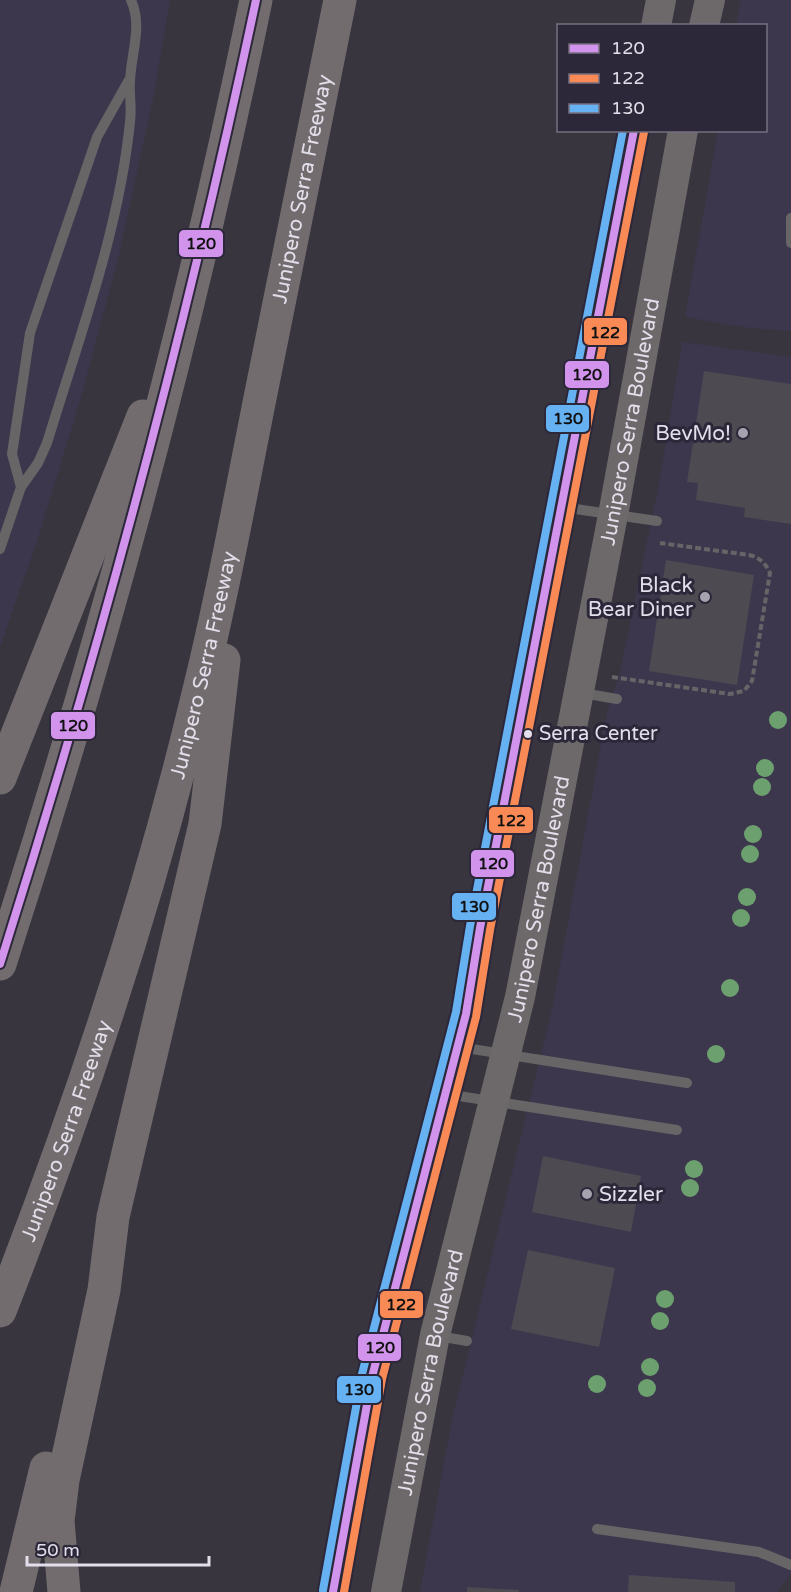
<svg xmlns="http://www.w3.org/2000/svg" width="791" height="1592" font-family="'Varela Round',sans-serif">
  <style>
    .built { fill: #3d374d }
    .building { fill: #4d4a52 }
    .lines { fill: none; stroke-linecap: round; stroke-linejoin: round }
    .path { stroke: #676467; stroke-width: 4; stroke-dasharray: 6 3; stroke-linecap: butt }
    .service { stroke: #686567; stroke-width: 10 }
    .secondary { stroke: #6d686a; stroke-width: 30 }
    .motorway { stroke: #726c6f; stroke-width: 33 }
    .bus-1-casing { stroke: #2c2739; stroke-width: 12 }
    .bus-2-casing { stroke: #2c2739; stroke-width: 12 }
    .bus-3-casing { stroke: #2c2739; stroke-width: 12 }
    .bus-1 { stroke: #d193ec; stroke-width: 8 }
    .bus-2 { stroke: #f98a56; stroke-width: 8 }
    .bus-3 { stroke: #66b1f2; stroke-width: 8 }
    .tree { fill: #6da06f }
    .poi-dot { fill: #a6a3ae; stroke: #2c2739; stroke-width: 2 }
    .bus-dot { fill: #e2deea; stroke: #2c2739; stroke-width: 2 }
    .labels { text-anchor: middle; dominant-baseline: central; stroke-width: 6; stroke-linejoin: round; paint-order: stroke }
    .bus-label { font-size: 20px; fill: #e2deea; stroke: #2c2739; text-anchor: start }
    .street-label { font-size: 21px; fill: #e2deea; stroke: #2c2739 }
    .poi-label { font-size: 21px; fill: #e2deea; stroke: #2c2739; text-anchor: end }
    .line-badge { stroke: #2c2739; stroke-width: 2 }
    .pale-badge-label { font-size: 16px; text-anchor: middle; font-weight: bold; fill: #111 }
  </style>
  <rect width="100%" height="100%" fill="#38353f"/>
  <g class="built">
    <path d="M0 0H170L153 98 118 259 79 404 37 541 0 647Z"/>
    <path d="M741 0H791V331L751 328 685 317 718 131 766 130V26L736 25Z"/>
    <path d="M682 342 791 357V1574L777 1592H420L452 1420 552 1009 607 713 620 672 661 474Z"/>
  </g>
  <g class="building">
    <path d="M704 371 791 384V524L744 517 745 508 696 500 698 483 687 482Z"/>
    <path d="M666 560 754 575 737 685 649 671Z"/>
    <path d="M543 1156 641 1176 631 1232 532 1212Z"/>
    <path d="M528 1250 615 1268 599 1347 511 1329Z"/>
    <path d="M629 1575 735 1582V1592H628Z"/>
    <path d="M467 1587 519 1590V1592H467Z"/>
  </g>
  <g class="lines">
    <path class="path" d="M612 677 730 694 744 691 752 681 770 573C765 563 761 558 749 555L660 543"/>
    <g class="service">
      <path d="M791 218V243"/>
      <path d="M21 487 12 454 30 333 97 137 129 80"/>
      <path d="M562 507 657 521"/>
      <path d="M0 549 21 487 38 463 47 443C79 338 119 231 130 122 132 108 129 94 130 81 131 53 143 27 131 0"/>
      <path d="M582 693 617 699"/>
      <path d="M459 1047 687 1083"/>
      <path d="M446 1094 677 1130"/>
      <path d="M438 1336 467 1341"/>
      <path d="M597 1529 759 1552 791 1565"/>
    </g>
    <g class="secondary">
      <path d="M656 26 661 0"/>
      <path d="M704 26 710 0"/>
      <path d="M333 1592 372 1377 466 1014 480 928 634 130"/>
      <path id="s1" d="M386 1592 435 1335 520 997 613 515 683 130"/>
    </g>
    <g class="motorway">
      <path d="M0 778 143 416"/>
      <path d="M0 964C103 647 189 327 256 0"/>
      <path id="s2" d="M0 1311C78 1112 146 910 196 702 222 598 241 493 262 388 288 258 314 129 340 0"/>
      <path d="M16 1592 46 1468"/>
      <path d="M64 1592 58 1521 63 1480 104 1290 113 1217 205 824 224 660"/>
    </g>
    <g class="bus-1-casing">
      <g id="bus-1">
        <path d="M0 964C101 646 187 326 256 0"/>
        <path d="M333 1592 372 1377 466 1014 480 928 634 130"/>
      </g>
    </g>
    <g class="bus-2-casing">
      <path id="bus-2" d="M344 1592 382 1379 476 1017 490 930 644 132"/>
    </g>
    <g class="bus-3-casing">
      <path id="bus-3" d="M323 1590 362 1374 456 1012 470 926 623 130"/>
    </g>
    <use href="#bus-1" class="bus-1"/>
    <use href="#bus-2" class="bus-2"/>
    <use href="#bus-3" class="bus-3"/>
  </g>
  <g class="tree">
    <circle cx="778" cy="720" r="9"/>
    <circle cx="765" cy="768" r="9"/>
    <circle cx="762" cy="787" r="9"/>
    <circle cx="753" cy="834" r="9"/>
    <circle cx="750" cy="854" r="9"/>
    <circle cx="747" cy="897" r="9"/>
    <circle cx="741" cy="918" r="9"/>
    <circle cx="730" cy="988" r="9"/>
    <circle cx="716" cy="1054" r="9"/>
    <circle cx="694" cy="1169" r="9"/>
    <circle cx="690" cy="1188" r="9"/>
    <circle cx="665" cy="1299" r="9"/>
    <circle cx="660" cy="1321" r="9"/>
    <circle cx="650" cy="1367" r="9"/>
    <circle cx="597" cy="1384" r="9"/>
    <circle cx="647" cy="1388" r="9"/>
  </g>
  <g class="poi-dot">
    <circle cx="743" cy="433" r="6"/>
    <circle cx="705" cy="597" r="6"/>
    <circle cx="587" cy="1194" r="6"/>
  </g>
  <circle class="bus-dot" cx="528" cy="734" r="5"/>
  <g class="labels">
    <g class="bus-label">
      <text x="539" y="734">Serra Center</text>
    </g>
    <g class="street-label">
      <text stroke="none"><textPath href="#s2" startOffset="1164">Junipero Serra Freeway</textPath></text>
      <text stroke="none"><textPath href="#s1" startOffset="1196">Junipero Serra Boulevard</textPath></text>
      <text stroke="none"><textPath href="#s2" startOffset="678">Junipero Serra Freeway</textPath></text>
      <text stroke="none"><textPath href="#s1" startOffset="710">Junipero Serra Boulevard</textPath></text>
      <text stroke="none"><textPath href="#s2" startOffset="192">Junipero Serra Freeway</textPath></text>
      <text stroke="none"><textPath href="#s1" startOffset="224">Junipero Serra Boulevard</textPath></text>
    </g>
    <g class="poi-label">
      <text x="731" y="433">BevMo!</text>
      <text x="693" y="585">Black<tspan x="693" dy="24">Bear Diner</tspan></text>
      <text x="599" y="1194" text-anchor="start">Sizzler</text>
    </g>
  </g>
  <g class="line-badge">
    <rect x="178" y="229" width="46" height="29" rx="6" fill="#d193ec"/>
    <rect x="583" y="317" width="45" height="29" rx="6" fill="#f98a56"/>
    <rect x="564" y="360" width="46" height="29" rx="6" fill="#d193ec"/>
    <rect x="545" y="404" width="45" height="29" rx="6" fill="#66b1f2"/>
    <rect x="50" y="711" width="46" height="29" rx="6" fill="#d193ec"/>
    <rect x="488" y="806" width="46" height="28" rx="6" fill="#f98a56"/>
    <rect x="470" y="849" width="45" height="29" rx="6" fill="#d193ec"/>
    <rect x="451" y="892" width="46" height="29" rx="6" fill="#66b1f2"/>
    <rect x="379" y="1290" width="45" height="29" rx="6" fill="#f98a56"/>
    <rect x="357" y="1333" width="45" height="29" rx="6" fill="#d193ec"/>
    <rect x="336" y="1375" width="46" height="29" rx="6" fill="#66b1f2"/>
  </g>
  <g class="pale-badge-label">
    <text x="201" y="249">120</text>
    <text x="605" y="338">122</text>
    <text x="587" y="380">120</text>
    <text x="568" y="424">130</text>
    <text x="73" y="731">120</text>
    <text x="511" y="826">122</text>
    <text x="493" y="869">120</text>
    <text x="474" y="912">130</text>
    <text x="401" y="1310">122</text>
    <text x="380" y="1353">120</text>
    <text x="359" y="1395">130</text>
  </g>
  <rect x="557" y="24" width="210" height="108" fill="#2c2739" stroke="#757080" stroke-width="1.5"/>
  <rect x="569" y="44" width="30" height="9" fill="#d193ec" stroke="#757080" stroke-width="1.5"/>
  <text x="611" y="54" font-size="18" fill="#e2deea">120</text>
  <rect x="569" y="74" width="30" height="9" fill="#f98a56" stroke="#757080" stroke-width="1.5"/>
  <text x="611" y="84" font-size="18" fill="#e2deea">122</text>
  <rect x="569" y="104" width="30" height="9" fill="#66b1f2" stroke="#757080" stroke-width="1.5"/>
  <text x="611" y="114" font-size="18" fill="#e2deea">130</text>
  <path d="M27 1556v9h182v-9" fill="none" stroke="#e2deea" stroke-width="3"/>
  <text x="36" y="1556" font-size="18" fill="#e2deea" stroke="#2c2739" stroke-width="4.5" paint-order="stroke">50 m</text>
</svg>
